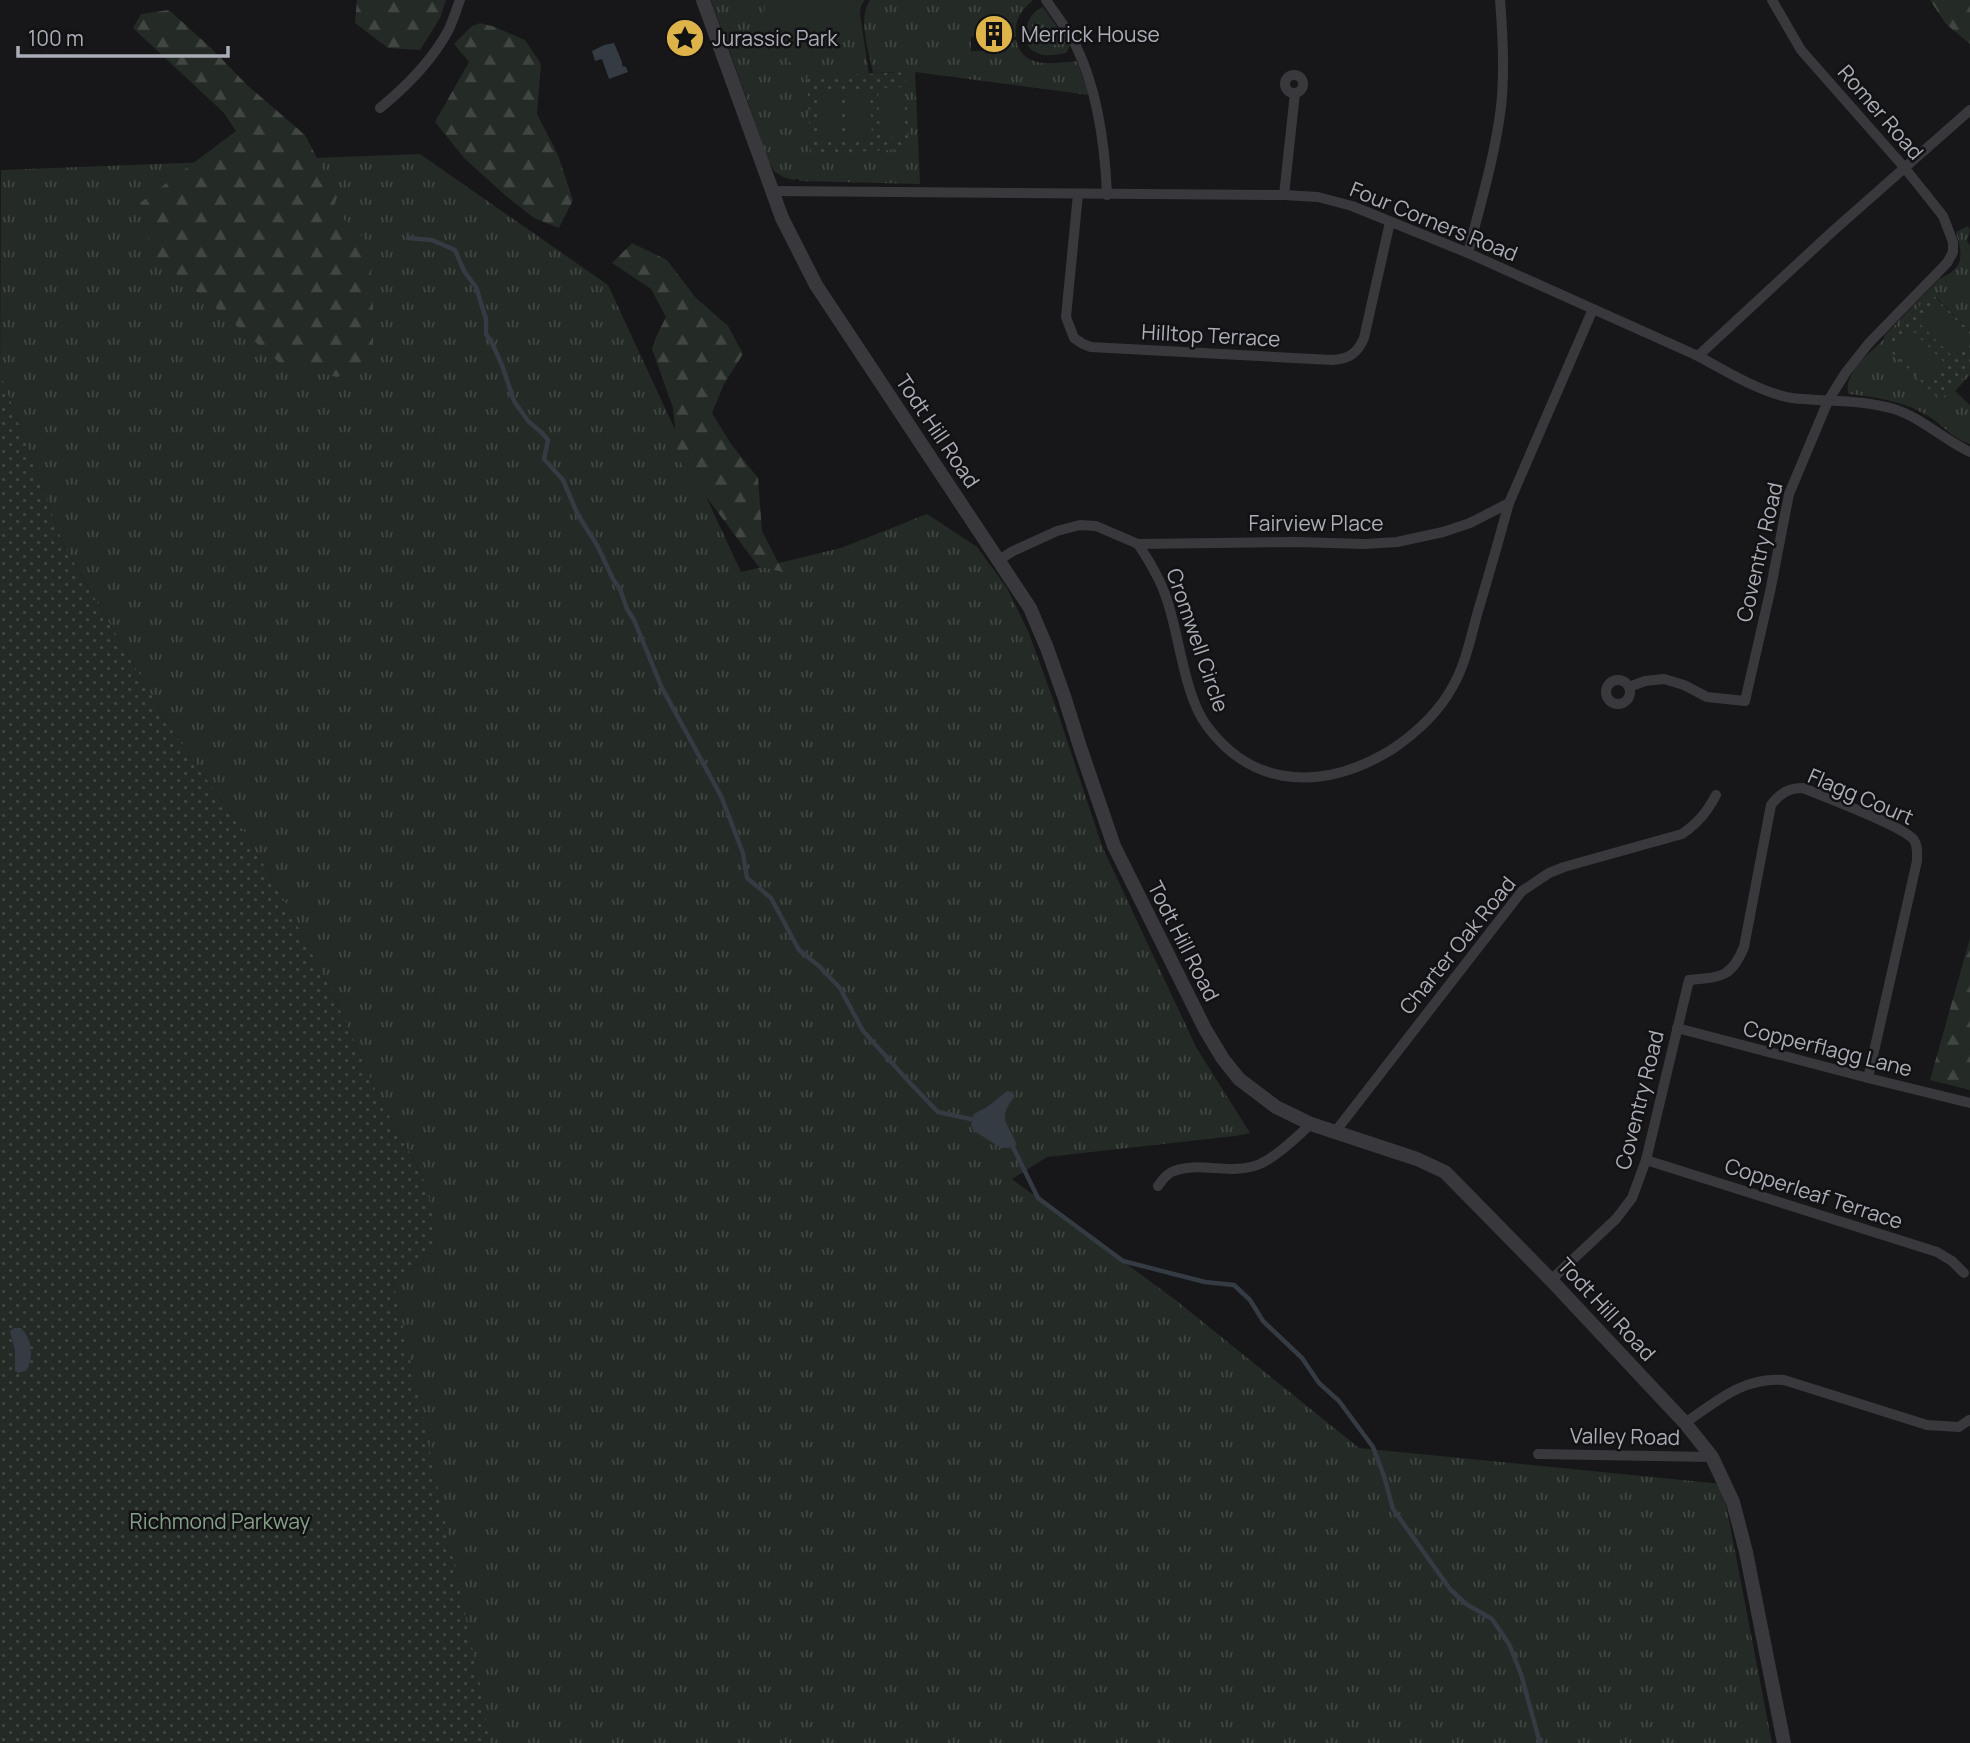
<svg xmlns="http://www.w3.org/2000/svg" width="1970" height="1743" font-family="Manrope,sans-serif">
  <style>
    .grass { fill: url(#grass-tufts) }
    .forest { fill: url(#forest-firs) }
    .park { fill: url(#park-dots) }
    .garden { fill: #242a25 }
    .water { fill: #343b42 }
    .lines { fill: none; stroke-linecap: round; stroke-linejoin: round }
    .stream { stroke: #343b42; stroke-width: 4.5 }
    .minor { stroke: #39393d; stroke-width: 10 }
    .tertiary { stroke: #39393d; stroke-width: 14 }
    .labels { text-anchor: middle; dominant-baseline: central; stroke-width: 5; stroke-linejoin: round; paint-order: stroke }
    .poi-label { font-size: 21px; fill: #abaeb7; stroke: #121214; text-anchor: start }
    .street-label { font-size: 21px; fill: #abaeb7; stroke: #121214 }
    .park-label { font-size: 21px; fill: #84a087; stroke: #121214 }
  </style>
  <defs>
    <pattern id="grass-tufts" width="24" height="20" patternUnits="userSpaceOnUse" patternTransform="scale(1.75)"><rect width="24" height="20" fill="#242a25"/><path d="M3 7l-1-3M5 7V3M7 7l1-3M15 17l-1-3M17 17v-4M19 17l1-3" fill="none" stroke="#414642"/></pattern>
    <pattern id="forest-firs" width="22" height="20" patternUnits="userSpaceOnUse" patternTransform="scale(1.75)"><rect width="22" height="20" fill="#242a25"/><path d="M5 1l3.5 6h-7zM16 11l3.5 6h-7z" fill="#414642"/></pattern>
    <pattern id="park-dots" width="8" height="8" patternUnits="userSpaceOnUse" patternTransform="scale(1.75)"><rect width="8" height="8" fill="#242a25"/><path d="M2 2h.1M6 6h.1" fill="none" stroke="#414642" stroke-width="1.8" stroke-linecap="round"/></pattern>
  </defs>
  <rect width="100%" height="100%" fill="#171719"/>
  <g class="grass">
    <path d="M711 0H865L861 6 860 14 869 74 807 77 905 72 873 73C869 51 857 20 870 0H1033C1021 11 1014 20 1016 37L1004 38 1002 18 980 19 981 36 971 37V51H1004V41L1016 40C1023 70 1053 63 1077 61L1089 95 915 72 920 184 799 181V179H795L794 180 783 177 774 171 767 158 749 105Z"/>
    <path d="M1043 7 1070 45 1066 53C1058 55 1046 57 1037 53 1017 45 1026 12 1043 7Z"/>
    <path d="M420 154 608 285 741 572 841 548 927 514 977 547 1007 588 1028 631 1057 710 1102 846 1196 1047 1250 1133 1235 1136 1047 1157 1012 1179 1178 1302 1359 1448 1722 1484 1772 1743H489L393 1281 429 1257 434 1249 436 1240 422 1175 378 1096 331 990 275 883 242 829 173 732 63 544 0 373 1 170Z"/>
    <path d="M1968 226 1970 230 1967 241 1970 246V331L1936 297 1940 400 1970 370V375L1955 391 1970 405V444C1954 439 1946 429 1933 419 1908 402 1877 397 1848 394 1844 372 1868 355 1883 340L1885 335 1939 279C1965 268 1963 256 1956 232Z"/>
  </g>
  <g class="forest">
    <path d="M357 0H446L440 18 420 50 388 48 355 23Z"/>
    <path d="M1930 0H1970V44L1946 24Z"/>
    <path d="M169 10 211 48 247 85 305 135 337 197 333 209 368 242 373 294V363L337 377 281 364 152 253 140 203 236 131 223 112 133 28 141 14Z"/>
    <path d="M480 23 495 27 525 40 541 64 537 114 558 155 573 200 559 228 534 218 505 195 465 159 435 122 469 62 454 44 472 26Z"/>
    <path d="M632 243 667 260 695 297 728 326 743 354 724 384 712 413 731 444 758 478 762 531 783 572 758 566 678 459 673 408 652 349 656 337 666 317 651 289 612 263Z"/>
    <path d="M1970 938V1090L1930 1080Z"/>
  </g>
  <g class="park">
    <path d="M905 72 909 149 811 154 807 77Z"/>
    <path d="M1928 297H1935L1970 331V370L1940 400 1889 350 1886 340Z"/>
    <path d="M0 373 63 544 173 732 242 829 275 883 331 990 378 1096 422 1175 434 1214 436 1240 434 1249 429 1257 393 1281 482 1693 489 1743H0Z"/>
  </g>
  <g class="garden">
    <path d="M765 0H854L856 3V17L794 68 772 36 764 18Z"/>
    <path d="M901 87 903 137 880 138 878 88Z"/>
    <path d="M840 89 841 139 818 140 817 90Z"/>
    <path d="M870 89 872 138 849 139 848 90Z"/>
    <path d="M1936 308 1970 342 1955 359 1920 324Z"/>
    <path d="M1913 331 1948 366 1932 382 1897 347Z"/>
  </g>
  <g class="water">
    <path d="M614 43 622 62V66L626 67 628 72 609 79 602 59 595 61 592 51 604 45Z"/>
    <path d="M1007 1091 1012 1092 1015 1096C996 1120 1008 1122 1017 1145L1009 1148H1001L974 1131 971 1125 974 1114 987 1107Z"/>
    <path d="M14 1328H21C32 1339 34 1355 27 1370L19 1373 15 1371V1350L10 1331Z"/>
  </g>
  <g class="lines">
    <g class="stream">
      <path d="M408 238 432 240 455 250 464 271 476 287 486 319V334L492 343 502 365 514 401 528 421 542 433 548 440 544 459 563 480 578 515 597 545 613 579 620 589 627 609 634 620 662 688 721 796 743 853 747 878 771 898 799 950 819 966 840 988 863 1031 911 1084 938 1112 975 1120"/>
      <path d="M1013 1147 1038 1198 1123 1261 1205 1282 1234 1285 1250 1300 1263 1321 1302 1358 1319 1383 1339 1401 1373 1447 1384 1476 1393 1509 1450 1589 1466 1604 1492 1619 1509 1644 1521 1674 1540 1743"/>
    </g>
    <g class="minor">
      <path d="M1046 0C1056 15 1068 30 1076 46 1098 91 1105 145 1107 195"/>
      <circle cx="1294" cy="84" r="9"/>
      <path d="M380 108C407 86 431 62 448 31 453 21 456 10 460 0"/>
      <path d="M772 191 1284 195 1318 197 1352 206 1468 253 1698 356 1833 231 1970 110"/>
      <path d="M1078 194 1066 317 1074 338 1083 344 1091 347 1332 360C1349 359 1357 354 1364 338L1390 222"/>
      <path d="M1284 195 1295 93"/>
      <path d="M1468 253C1480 205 1495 156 1501 107 1505 71 1503 36 1500 0"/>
      <path d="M1698 356C1726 371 1761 393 1792 398 1827 402 1861 399 1894 409 1922 418 1944 440 1970 452"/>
      <path d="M1138 544C1150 562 1161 580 1167 600 1180 638 1184 695 1207 726 1255 791 1327 789 1391 750 1415 734 1439 712 1453 686 1466 663 1471 636 1478 611 1489 575 1499 539 1509 503"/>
      <path d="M999 560 1013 551 1057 531 1080 525 1096 526 1138 544 1297 542 1365 544 1397 542 1443 532 1470 523 1509 503 1593 309"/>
      <circle cx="1618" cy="692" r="12"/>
      <path d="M1629 687 1645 681 1664 679 1684 685 1707 697 1745 701 1770 592 1789 494 1828 401 1846 372 1869 343 1947 263 1953 252V242L1943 216 1904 167 1801 50 1772 0"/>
      <path d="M1677 1028 1868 1078 1970 1103"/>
      <path d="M1335 1132 1522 891 1549 873 1564 867 1682 834C1698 823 1707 812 1716 795"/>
      <path d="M1646 1160 1937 1252 1952 1261 1964 1273"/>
      <path d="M1158 1186C1162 1180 1167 1173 1174 1171 1200 1161 1231 1176 1260 1164 1279 1155 1295 1138 1311 1124"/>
      <path d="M1551 1280 1616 1219 1632 1198 1646 1160 1689 980C1719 977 1731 979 1744 947L1771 805C1780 793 1789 788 1803 788 1823 796 1905 827 1914 840 1918 846 1917 853 1917 861L1868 1078"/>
      <path d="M1685 1423C1717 1401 1743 1377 1784 1380L1927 1425 1959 1427 1969 1420"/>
      <path d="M1538 1454 1712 1457"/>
    </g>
    <path class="tertiary" d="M703 0 782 218 816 285 1030 608 1047 648 1065 699 1081 750 1114 846 1205 1029 1223 1059 1239 1079 1276 1107 1311 1124 1417 1159 1445 1172 1551 1280 1685 1423 1712 1457 1733 1502 1746 1552 1784 1743"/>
  </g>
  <defs>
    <g id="building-disc" transform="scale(2.0125)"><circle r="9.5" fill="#deb34a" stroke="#121214"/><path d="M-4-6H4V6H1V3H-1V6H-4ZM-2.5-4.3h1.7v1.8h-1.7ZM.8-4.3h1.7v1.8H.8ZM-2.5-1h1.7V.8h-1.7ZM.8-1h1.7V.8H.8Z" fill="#111"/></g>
    <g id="sight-disc" transform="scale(2.0125)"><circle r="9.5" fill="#deb34a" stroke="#121214"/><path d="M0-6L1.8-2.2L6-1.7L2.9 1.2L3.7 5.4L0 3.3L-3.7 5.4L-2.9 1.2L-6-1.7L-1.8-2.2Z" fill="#111"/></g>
  </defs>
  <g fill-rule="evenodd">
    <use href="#building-disc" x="994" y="34"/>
    <use href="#sight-disc" x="685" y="38"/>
  </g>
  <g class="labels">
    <g class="poi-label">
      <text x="1021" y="34">Merrick House</text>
      <text x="712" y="38">Jurassic Park</text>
    </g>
    <g class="street-label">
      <text transform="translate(1881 112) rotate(49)">Romer Road</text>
      <text transform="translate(1434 221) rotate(22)">Four Corners Road</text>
      <text transform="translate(1211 335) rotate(3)">Hilltop Terrace</text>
      <text transform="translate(938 431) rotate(56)">Todt Hill Road</text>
      <text x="1316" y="523">Fairview Place</text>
      <text transform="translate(1759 552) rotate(-77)">Coventry Road</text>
      <text transform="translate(1198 640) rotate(71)">Cromwell Circle</text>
      <text transform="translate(1861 796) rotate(23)">Flagg Court</text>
      <text transform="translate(1184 941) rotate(63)">Todt Hill Road</text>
      <text transform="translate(1457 945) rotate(-51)">Charter Oak Road</text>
      <text transform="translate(1828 1048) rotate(14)">Copperflagg Lane</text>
      <text transform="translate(1639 1100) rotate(-76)">Coventry Road</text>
      <text transform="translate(1814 1193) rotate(18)">Copperleaf Terrace</text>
      <text transform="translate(1607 1309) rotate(47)">Todt Hill Road</text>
      <text transform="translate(1625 1436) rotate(1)">Valley Road</text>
    </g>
    <g class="park-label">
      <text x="220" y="1521">Richmond Parkway</text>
    </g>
  </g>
  <path d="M18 46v10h210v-10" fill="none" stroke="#abaeb7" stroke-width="3.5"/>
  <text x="28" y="46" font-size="21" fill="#abaeb7" stroke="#121214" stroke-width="5" paint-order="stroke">100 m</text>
</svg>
